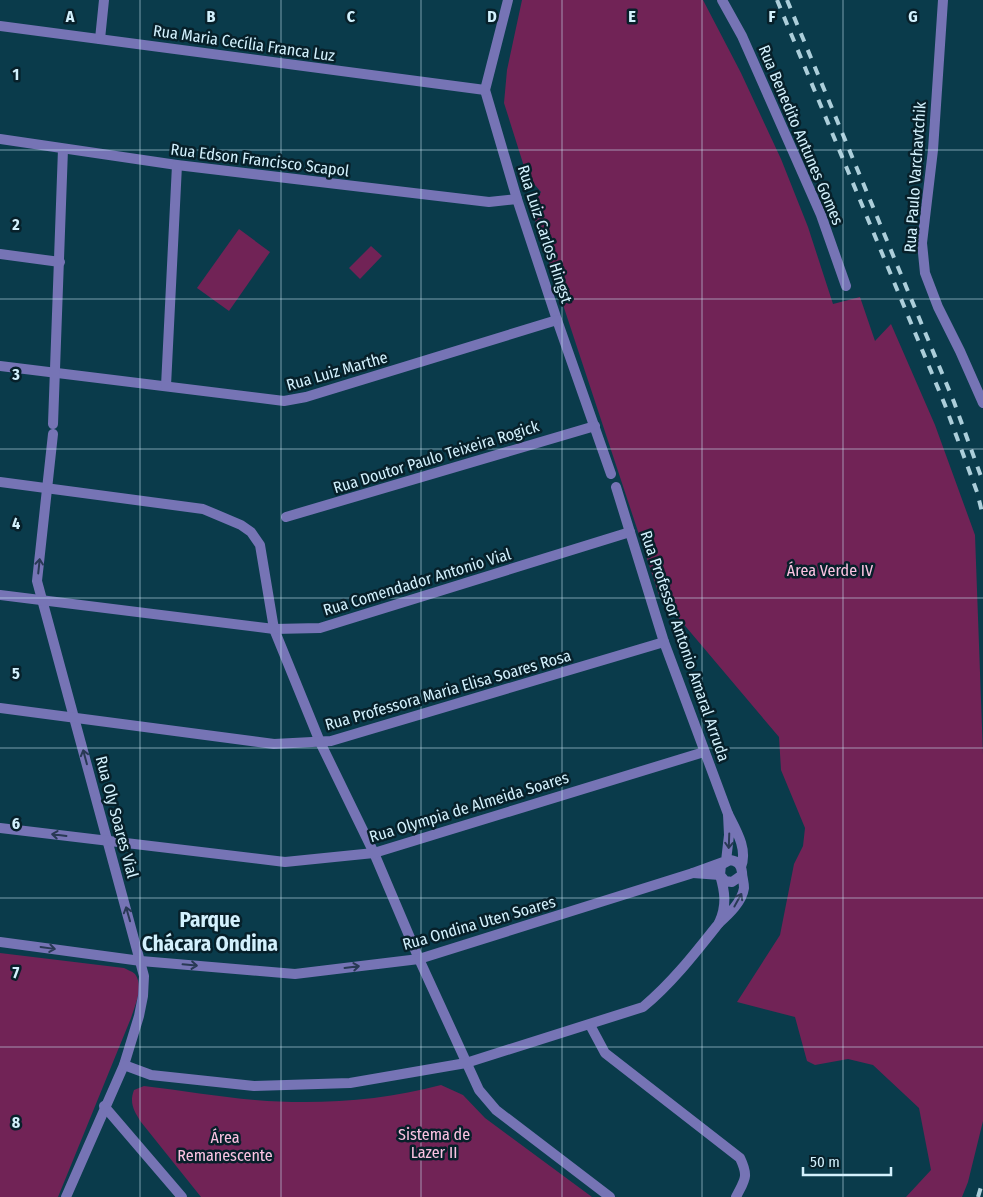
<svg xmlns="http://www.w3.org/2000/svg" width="983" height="1197" font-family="'Fira Sans Condensed',sans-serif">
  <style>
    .green { fill: #712356 }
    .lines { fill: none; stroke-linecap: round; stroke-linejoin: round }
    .minor { stroke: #7674b5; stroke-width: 10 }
    .tertiary { stroke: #7674b5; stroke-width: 10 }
    .rail { stroke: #acceda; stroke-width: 4; stroke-dasharray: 9 9; stroke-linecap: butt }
    .oneway { stroke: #283954 }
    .grid { fill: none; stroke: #d3f1fd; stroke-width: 1; stroke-opacity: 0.55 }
    .labels { text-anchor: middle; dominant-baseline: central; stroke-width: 5; stroke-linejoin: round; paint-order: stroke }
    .street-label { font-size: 16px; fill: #d3f1fd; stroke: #07202a }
    .park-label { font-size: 16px; fill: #fbc3e2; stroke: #07202a }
    .district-label { font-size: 21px; font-weight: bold; fill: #d3f1fd; stroke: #07202a }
    .grid-label { font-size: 16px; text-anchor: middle; font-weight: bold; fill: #d3f1fd; stroke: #07202a; stroke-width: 5; stroke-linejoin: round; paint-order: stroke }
  </style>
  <rect width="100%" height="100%" fill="#0a3b4b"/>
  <g class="green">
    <path d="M522 0H703L741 73 781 159 808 227 833 304 860 297 875 341 891 324 935 425 975 535 983 755V1121L968 1182 962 1197H906L931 1170 919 1108 873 1065 848 1059 815 1065 807 1061 795 1017 737 1002 780 935 794 864 803 846 805 828 781 770 779 737 659 595 531 208 541 192 527 176 504 103 507 70Z"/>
    <path d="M239 229 270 252 229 311 197 288Z"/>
    <path d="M371 246 382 256 360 279 349 268Z"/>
    <path d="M0 953 124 968C127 970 132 971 135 974 144 986 135 1006 131 1018L58 1197H0Z"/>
    <path d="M441 1085 463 1095 485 1118 592 1197H201L141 1122C134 1111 129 1103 134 1090L144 1086C181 1090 218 1097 255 1100 316 1105 382 1101 441 1085Z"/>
  </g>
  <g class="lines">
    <g class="minor">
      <path d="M508 0 485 90 517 199 557 320 611 474"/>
      <path d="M722 0 742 36 821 215 846 286"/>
      <path d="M0 26 485 90"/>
      <path d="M100 39 104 0"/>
      <path d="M0 139 177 165 489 202 517 199"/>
      <path d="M0 254 60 262"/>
      <path d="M0 366 284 401 306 397 557 320"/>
      <path d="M166 386 177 165"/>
      <path d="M53 424 63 149"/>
      <path d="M53 434 37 581 144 976 143 996 139 1016 124 1065 66 1197"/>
      <path d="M0 482 203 509 241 525 251 532 260 545 274 629 320 742 374 853 419 959 479 1090 496 1110 610 1197"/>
      <path d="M616 487 664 642 728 814"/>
      <path d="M286 517 595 426"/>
      <path d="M0 595 274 629 320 628 630 532"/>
      <path d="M0 708 274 744 331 741 664 642"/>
      <path d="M0 828 285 862 364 854 374 853 704 752"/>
      <path d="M741 867C748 849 736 830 728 814L729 835 726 861 693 873 720 875C725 892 727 906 719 923 729 914 742 902 744 888 744 882 742 877 742 872 741 864 737 861 730 860L721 865 720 875 725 881 732 882 742 875"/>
      <path d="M0 942 141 961 295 974 419 959 693 873"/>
      <path d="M590 1025 605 1053 740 1158C749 1177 745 1179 736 1197"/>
      <path d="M124 1065 151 1075 254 1086 350 1083 466 1063 643 1007C672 983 696 952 719 923"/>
      <path d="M104 1106 182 1197"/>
    </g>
    <path class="tertiary" d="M943 0 933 150 922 243 925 273 938 307 960 351 983 403"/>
    <g class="rail">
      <path d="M777 0 945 405 977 492 983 516"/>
      <path d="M787 0 954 402 983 482"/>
      <path d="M978 1197 983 1180"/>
    </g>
  </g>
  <defs><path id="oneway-shaft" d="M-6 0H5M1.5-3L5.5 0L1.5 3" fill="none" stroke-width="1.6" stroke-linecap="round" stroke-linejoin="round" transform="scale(1.25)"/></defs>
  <g class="oneway">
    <use href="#oneway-shaft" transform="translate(39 566) rotate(-84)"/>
    <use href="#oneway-shaft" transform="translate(85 757) rotate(-105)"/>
    <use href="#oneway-shaft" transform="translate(59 835) rotate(-173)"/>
    <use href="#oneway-shaft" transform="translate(729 841) rotate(92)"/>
    <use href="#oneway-shaft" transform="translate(738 900) rotate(-61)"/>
    <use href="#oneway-shaft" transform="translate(128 914) rotate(-106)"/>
    <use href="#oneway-shaft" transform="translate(48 948) rotate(8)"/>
    <use href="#oneway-shaft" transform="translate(190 965) rotate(5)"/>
    <use href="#oneway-shaft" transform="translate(352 967) rotate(-7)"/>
  </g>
  <path class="grid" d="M140 0V1197M281 0V1197M421 0V1197M562 0V1197M702 0V1197M843 0V1197M0 150H983M0 299H983M0 449H983M0 598H983M0 748H983M0 898H983M0 1047H983"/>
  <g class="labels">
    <g class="street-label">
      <text transform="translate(244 43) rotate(8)">Rua Maria Cecília Franca Luz</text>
      <text transform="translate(801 135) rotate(67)">Rua Benedito Antunes Gomes</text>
      <text transform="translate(260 160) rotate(7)">Rua Edson Francisco Scapol</text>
      <text transform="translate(915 177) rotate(-86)">Rua Paulo Varchavtchik</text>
      <text transform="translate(545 234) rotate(72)">Rua Luiz Carlos Hingst</text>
      <text transform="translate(337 371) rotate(-16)">Rua Luiz Marthe</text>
      <text transform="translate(436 457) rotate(-17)">Rua Doutor Paulo Teixeira Rogick</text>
      <text transform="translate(417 582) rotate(-17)">Rua Comendador Antonio Vial</text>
      <text transform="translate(685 646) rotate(71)">Rua Professor Antonio Amaral Arruda</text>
      <text transform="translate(448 690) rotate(-16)">Rua Professora Maria Elisa Soares Rosa</text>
      <text transform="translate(469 807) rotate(-17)">Rua Olympia de Almeida Soares</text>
      <text transform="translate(117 817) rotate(75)">Rua Oly Soares Vial</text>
      <text transform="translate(479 923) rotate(-16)">Rua Ondina Uten Soares</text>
    </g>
    <g class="park-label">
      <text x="830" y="570">Área Verde IV</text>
      <text x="434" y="1134">Sistema de<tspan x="434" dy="18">Lazer II</tspan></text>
      <text x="225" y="1137">Área<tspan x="225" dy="18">Remanescente</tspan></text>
    </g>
    <g class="district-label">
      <text x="210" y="920">Parque<tspan x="210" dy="24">Chácara Ondina</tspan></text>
    </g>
  </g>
  <g class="grid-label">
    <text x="70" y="22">A</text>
    <text x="211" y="22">B</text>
    <text x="351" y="22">C</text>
    <text x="492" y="22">D</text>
    <text x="632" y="22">E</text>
    <text x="772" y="22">F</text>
    <text x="913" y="22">G</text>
    <text x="16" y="80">1</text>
    <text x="16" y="230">2</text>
    <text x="16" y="380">3</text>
    <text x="16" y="529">4</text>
    <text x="16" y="679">5</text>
    <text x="16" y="829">6</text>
    <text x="16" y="978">7</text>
    <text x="16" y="1128">8</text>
  </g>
  <path d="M803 1167v8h88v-8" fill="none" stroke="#d3f1fd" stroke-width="2.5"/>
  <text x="810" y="1167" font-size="15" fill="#d3f1fd" stroke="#07202a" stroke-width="4" paint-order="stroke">50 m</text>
</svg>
